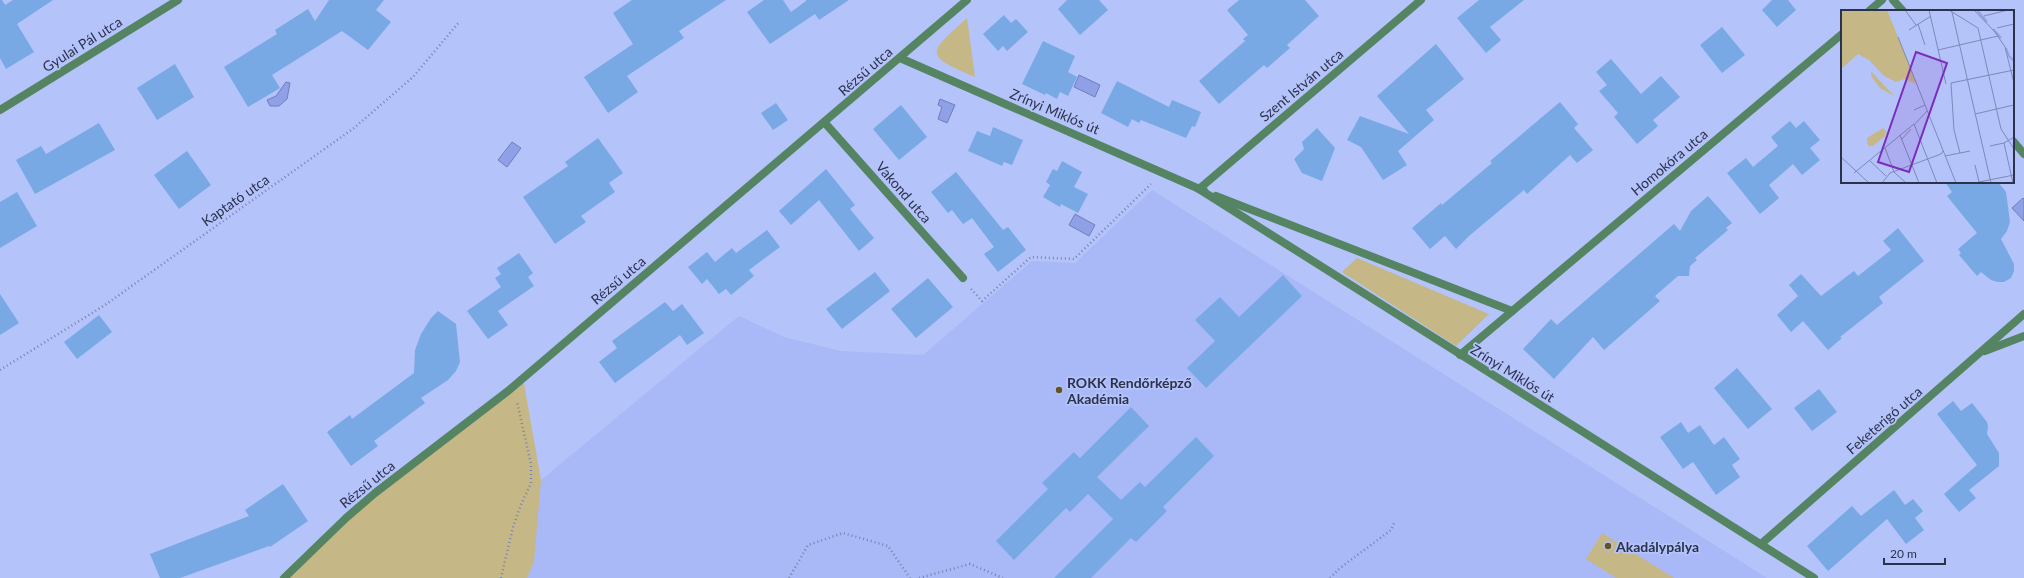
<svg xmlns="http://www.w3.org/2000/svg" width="2024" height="578" font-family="Lato,sans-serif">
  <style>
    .built { fill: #a9b8f6 }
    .green { fill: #c6b786 }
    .water { fill: #8fa0e6; stroke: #717fb8 }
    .building { fill: #78a9e4 }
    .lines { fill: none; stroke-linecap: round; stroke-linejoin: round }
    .path { stroke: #7883af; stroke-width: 2.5; stroke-dasharray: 1 3; stroke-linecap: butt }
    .street { stroke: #548462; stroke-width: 8 }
    .poi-dot { fill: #635522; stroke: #b5c3fb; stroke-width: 1.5 }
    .labels { text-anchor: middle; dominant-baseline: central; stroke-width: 3.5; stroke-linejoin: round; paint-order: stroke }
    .street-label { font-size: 14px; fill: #2b324d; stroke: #b5c3fb }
    .poi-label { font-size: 14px; font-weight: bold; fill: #2b324d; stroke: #b5c3fb; text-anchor: start }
    .inset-river { fill: none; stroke: #8fa0e6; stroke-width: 2 }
    .inset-road { fill: none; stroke: #7e89b5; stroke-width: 1 }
    .view { fill: #7b2cbf; fill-opacity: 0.15; stroke: #7b2cbf; stroke-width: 2 }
    .inset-edge { fill: none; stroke: #2b324d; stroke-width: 2 }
  </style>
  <rect width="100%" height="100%" fill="#b5c3fb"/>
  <path class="built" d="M1152 190 1767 578H520L541 480 739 316 784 337 841 351 923 355 1032 261 1075 263Z"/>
  <g class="green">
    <path d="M967 18 975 77C923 55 928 53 967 18Z"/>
    <path d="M1357 258 1489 314 1456 346 1342 272Z"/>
    <path d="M523 378 541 480 534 562 527 578H284L346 518Z"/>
    <path d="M1602 533 1674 578H1616L1586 559Z"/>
  </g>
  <g class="water">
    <path d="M1079 75 1100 85 1095 97 1074 87Z"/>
    <path d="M286 82 290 83 287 99 279 106H270L267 100 276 96Z"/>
    <path d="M940 99 955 105 947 123 938 119 942 107 938 105Z"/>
    <path d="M512 142 521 148 507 167 498 160Z"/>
    <path d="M2023 198 2024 199V221L2012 208Z"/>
    <path d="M1075 214 1095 225 1089 236 1069 225Z"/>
  </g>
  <g class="building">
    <path d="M0 0H2L5 5 13 0H53L17 24 34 52 6 69 0 58Z"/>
    <path d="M329 0H384L376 10 391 22 368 50 342 31 272 75 280 88 248 107 224 67 277 34 275 30 308 9 315 21Z"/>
    <path d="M632 0H726L679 31 684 38 627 76 638 92 608 113 584 77 633 44 613 13Z"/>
    <path d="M764 0H783L791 12 806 1V0H849L819 20 815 14 770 44 747 12Z"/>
    <path d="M1067 0H1099L1108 10 1080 35 1058 9Z"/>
    <path d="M1239 0H1305L1319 16 1287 45 1290 48 1267 68 1264 65 1219 104 1199 81 1245 41 1243 39 1248 35 1227 10Z"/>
    <path d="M1479 0H1524L1490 27 1501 40 1486 53 1457 18Z"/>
    <path d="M1772 0H1788L1796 10 1777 27 1762 10Z"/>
    <path d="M1004 15 1011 23 1016 19 1028 32 1007 51 1003 46 998 51 983 34Z"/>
    <path d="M1722 27 1745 55 1722 73 1700 45Z"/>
    <path d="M1043 41 1075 56 1068 72 1077 77 1068 96 1060 92 1057 99 1046 93 1045 95 1022 84Z"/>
    <path d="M1436 44 1464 79 1426 110 1434 120 1398 151 1407 165 1383 180 1361 147 1347 140 1360 116 1409 134 1377 96Z"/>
    <path d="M1611 59 1641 94 1661 76 1680 97 1653 120 1658 126 1637 144 1614 117 1618 113 1599 91 1607 85 1596 72Z"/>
    <path d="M175 64 194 97 157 120 137 88Z"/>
    <path d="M1117 81 1169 107 1172 100 1201 112 1195 127 1192 126 1186 138 1141 120 1139 123 1132 119 1128 127 1101 113Z"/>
    <path d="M1560 102 1578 124 1574 128 1593 150 1577 163 1570 155 1527 194 1524 190 1469 236 1456 249 1445 236 1430 249 1412 228 1441 203 1442 205 1492 163 1490 161Z"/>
    <path d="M776 103 788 120 773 130 761 113Z"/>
    <path d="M901 105 927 137 899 160 873 129Z"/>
    <path d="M1790 121 1796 128 1804 121 1820 140 1810 148 1820 160 1802 175 1793 164 1769 185 1779 198 1760 214 1727 173 1746 158 1753 167 1778 146 1771 137Z"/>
    <path d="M99 123 115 150 35 194 16 160 41 146 46 154Z"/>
    <path d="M993 127 1023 140 1012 165 1004 162 1002 166 968 151 977 131 990 136Z"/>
    <path d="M1317 128 1335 148 1322 181 1302 173 1294 159 1304 149 1302 142Z"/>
    <path d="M598 138 623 173 609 183 615 192 581 216 586 222 555 244 523 197 568 166 565 162Z"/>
    <path d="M187 151 211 185 179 209 154 175Z"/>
    <path d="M1062 161 1082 172 1074 187 1088 194 1078 213 1061 204 1060 207 1043 197 1050 185 1046 182 1053 169 1057 171Z"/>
    <path d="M826 169 855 205 850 209 874 238 859 251 819 200 791 225 779 211Z"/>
    <path d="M956 172 1003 230 1008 227 1026 250 998 272 984 254 994 247 972 218 963 224 952 210 948 213 931 192Z"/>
    <path d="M1945 182H1998L2006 192 2010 222 2007 231 2001 239 2014 264V271L2011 278 2004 282H1998L1991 280 1981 272 1977 276 1959 255 1961 253 1958 249 1977 233 1947 196 1952 192Z"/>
    <path d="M17 192 37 226 0 248V202Z"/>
    <path d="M1708 196 1732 223 1726 228 1728 230 1695 258 1697 260 1690 266 1689 276H1678L1655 296 1660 301 1604 350 1593 337 1554 379 1523 349 1551 319 1557 325 1674 224 1680 231 1691 211Z"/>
    <path d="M1898 228 1924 261 1879 297 1883 303 1840 337 1842 338 1828 350 1803 321 1791 332 1777 315 1798 296 1789 285 1801 274 1821 296 1854 271 1858 276 1891 250 1883 241Z"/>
    <path d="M767 230 780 247 749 270 754 276 731 295 726 289 719 294 707 279 702 284 688 267 707 252 715 262 732 248 736 253Z"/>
    <path d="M519 253 533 273 528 277 534 286 498 311 508 325 488 339 467 311 501 287 495 278 501 274 497 268Z"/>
    <path d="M875 272 890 291 842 329 826 309Z"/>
    <path d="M1283 275 1302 296 1206 388 1187 368 1215 341 1195 320 1220 297 1239 317Z"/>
    <path d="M928 278 953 307 916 338 891 309Z"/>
    <path d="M0 294 19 323 0 335Z"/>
    <path d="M665 302 673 311 682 304 704 333 687 345 680 335 615 383 599 362 617 348 612 341Z"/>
    <path d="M438 311 456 324 460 362 456 371 448 380 421 398 425 403 374 441 378 446 351 466 327 432 350 415 352 419 414 373 415 350 421 334 431 318Z"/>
    <path d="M99 315 112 332 77 359 64 342Z"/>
    <path d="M1737 368 1772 409 1748 429 1714 388Z"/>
    <path d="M1819 389 1837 412 1812 431 1794 408Z"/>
    <path d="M1953 401 1961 411 1972 403 1987 422 1988 426 1987 434 1999 453V466L1969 490 1976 498 1959 512 1944 494 1977 465 1937 414Z"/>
    <path d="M1131 407 1149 426 1097 477 1121 500 1140 482 1145 487 1196 437 1214 456 1163 507 1167 511 1136 542 1131 538 1091 578H1054L1113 519 1088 494 1070 512 1066 508 1014 560 996 541 1048 489 1042 483 1074 452 1080 458Z"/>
    <path d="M1681 422 1688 433 1700 425 1714 445 1724 437 1740 459 1732 465 1740 477 1716 495 1693 462 1683 469 1660 437Z"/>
    <path d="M283 484 308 521 270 547 269 546 180 578H160L150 554 249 516 245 510Z"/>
    <path d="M1894 490 1905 505 1913 499 1923 511 1915 518 1924 530 1906 544 1887 519 1828 571 1807 546 1852 506 1861 516Z"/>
  </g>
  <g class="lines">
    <g class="path">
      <path d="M971 289 982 301 1031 257 1074 259 1151 184"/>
      <path d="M0 370 105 305 354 128 413 77 460 21"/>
      <path d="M501 578 513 527 520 507 531 483V464L517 402"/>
      <path d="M789 578 808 545 843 533 888 546 910 578"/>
      <path d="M919 578 970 564 1003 578"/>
      <path d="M1330 578 1340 568 1391 530 1395 521"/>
    </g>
    <g class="street">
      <path d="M1893 0 1903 11"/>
      <path d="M1869 11 1882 0"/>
      <path d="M900 58 1204 191"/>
      <path d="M0 110 178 0"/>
      <path d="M825 123 963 278"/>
      <path d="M2013 141 2024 154"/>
      <path d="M1199 189 1814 578"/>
      <path d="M1199 189 1421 0"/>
      <path d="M1216 196 1512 311"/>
      <path d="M1985 351 2024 336"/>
      <path d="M1460 355 1842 34"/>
      <path d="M1761 544 2024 314"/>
      <path d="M284 578 346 518 375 493 508 391 967 0"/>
    </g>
  </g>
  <g class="poi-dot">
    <circle cx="1059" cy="390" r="4"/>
    <circle cx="1608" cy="546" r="4"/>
  </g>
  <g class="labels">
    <g class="street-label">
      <text transform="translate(82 44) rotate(-32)">Gyulai Pál utca</text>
      <text transform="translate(865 71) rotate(-41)">Rézsű utca</text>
      <text transform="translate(1301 85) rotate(-40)">Szent István utca</text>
      <text transform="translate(1055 111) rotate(23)">Zrínyi Miklós út</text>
      <text transform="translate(1669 162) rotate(-40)">Homokóra utca</text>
      <text transform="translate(904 192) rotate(49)">Vakond utca</text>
      <text transform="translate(235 200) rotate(-35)">Kaptató utca</text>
      <text transform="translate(618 280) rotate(-40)">Rézsű utca</text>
      <text transform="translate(1513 373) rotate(32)">Zrínyi Miklós út</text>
      <text transform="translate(1884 420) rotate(-41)">Feketerigó utca</text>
      <text transform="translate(367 484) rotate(-39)">Rézsű utca</text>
    </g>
    <g class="poi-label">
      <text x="1067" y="382">ROKK Rendőrképző<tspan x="1067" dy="16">Akadémia</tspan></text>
      <text x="1616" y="546">Akadálypálya</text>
    </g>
  </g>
  <g transform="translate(1841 10)">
    <rect width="173" height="173" fill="#b5c3fb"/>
    <path d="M0 0H46L76 74 63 69 55 72 43 66 28 50 17 44 0 59ZM30 61 53 86 39 78 30 66ZM42 118 45 121 44 126 32 136H27L26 128Z" fill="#c6b786"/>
    <path class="inset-river" d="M136 0 146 12M152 19 160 28M165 38 168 46 173 51"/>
    <path class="inset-road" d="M64 0 75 15M88 0 105 74M108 0 137 18 160 119 173 139M133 0 154 22 164 37 173 73M111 2 150 173M143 6 167 0M77 14 84 35M156 18 173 14M68 20 90 6M57 27 115 173M97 40 157 26M73 100 84 95M134 104 173 95M73 114 96 173M73 115 86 101M59 125 78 173M61 129 70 119M163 133 172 173M149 136 163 133 173 127M44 138 53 162 65 173M119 143 113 120 110 73 173 60M104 146 129 141M0 147 28 173M28 150 45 166M134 155 138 172M13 163 73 114M138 172 173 165M41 173 49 163 100 144 102 141"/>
    <path class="view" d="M75 42 106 53 68 162 37 152Z"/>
    <rect width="173" height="173" class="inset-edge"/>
  </g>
  <path d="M1884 558v6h61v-6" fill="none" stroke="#2b324d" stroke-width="2"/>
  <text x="1890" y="558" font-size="12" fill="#2b324d" stroke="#b5c3fb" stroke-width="3" paint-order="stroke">20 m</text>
</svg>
